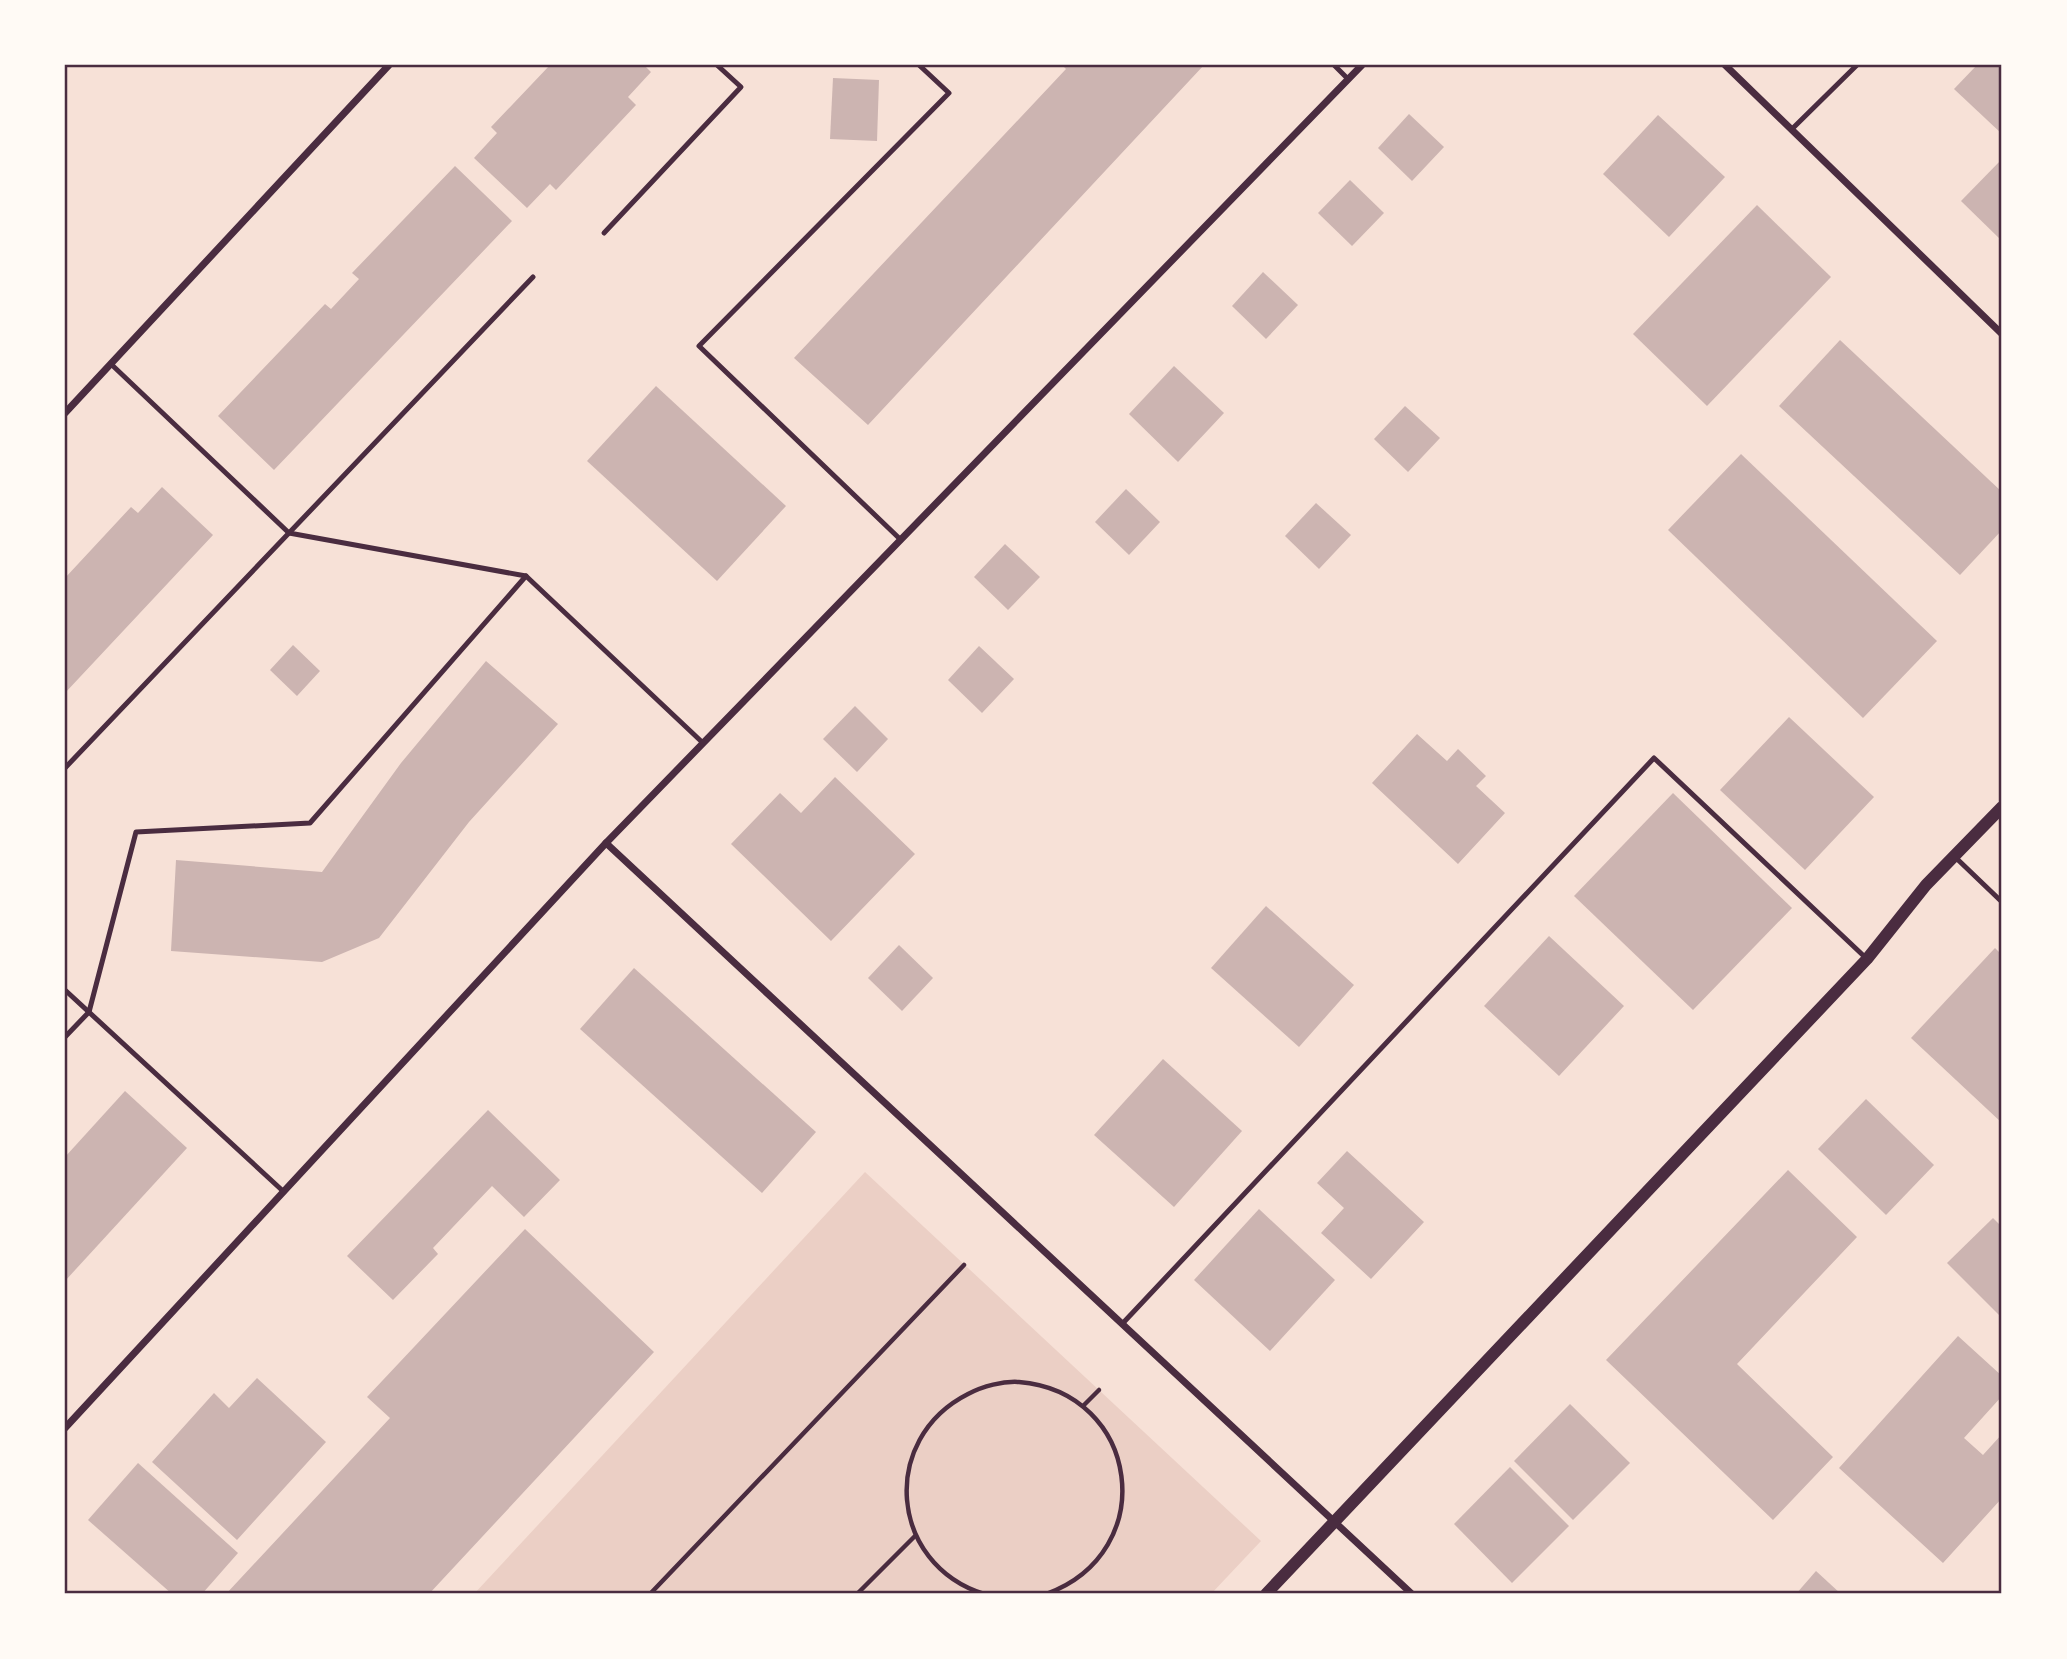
<svg xmlns="http://www.w3.org/2000/svg" width="2067" height="1659" font-family="'Golos Text',sans-serif">
  <style>
    .green { fill: #ebcfc5 }
    .building { fill: #ccb4b1 }
    .lines { fill: none; stroke-linecap: round; stroke-linejoin: round }
    .path { stroke: #4a2c40; stroke-width: 4.5 }
    .service { stroke: #4a2c40; stroke-width: 5 }
    .minor { stroke: #4a2c40; stroke-width: 7 }
    .tertiary { stroke: #4a2c40; stroke-width: 12 }
    .neatline { fill: none; stroke: #4a2c40; stroke-width: 2.5 }
  </style>
  <rect width="100%" height="100%" fill="#f7e1d7"/>
  <path class="green" d="M865 1172 1261 1541 1211 1594H474Z"/>
  <g class="building">
    <path d="M550 65H644L651 72 628 97 636 105 556 190 550 184 527 208 474 158 497 133 491 127Z"/>
    <path d="M1062 65H1204L868 425 794 358 1066 69Z"/>
    <path d="M1977 65H2002V134L1954 89Z"/>
    <path d="M833 78 879 80 877 141 830 139Z"/>
    <path d="M1409 114 1444 147 1412 181 1378 148Z"/>
    <path d="M1658 115 1725 177 1669 237 1603 174Z"/>
    <path d="M2002 159V241L1961 201Z"/>
    <path d="M455 166 512 221 274 470 218 416 325 304 331 309 359 279 352 273Z"/>
    <path d="M1350 180 1384 213 1352 246 1318 213Z"/>
    <path d="M1757 205 1831 277 1707 406 1633 334Z"/>
    <path d="M1263 272 1298 305 1266 339 1232 306Z"/>
    <path d="M1840 340 2002 492V530L1960 575 1779 406Z"/>
    <path d="M1174 366 1224 413 1178 462 1129 414Z"/>
    <path d="M656 386 786 506 717 581 587 461Z"/>
    <path d="M1405 406 1440 438 1408 472 1374 439Z"/>
    <path d="M1741 454 1937 641 1863 718 1668 530Z"/>
    <path d="M162 487 213 535 65 693V578L131 507 138 513Z"/>
    <path d="M1126 489 1160 522 1129 555 1095 522Z"/>
    <path d="M1316 503 1351 535 1319 569 1285 536Z"/>
    <path d="M1005 544 1040 577 1008 610 974 577Z"/>
    <path d="M293 645 320 671 297 696 270 670Z"/>
    <path d="M979 646 1014 679 982 713 948 680Z"/>
    <path d="M486 661 558 724 469 822 379 938 322 962 171 951 176 860 322 872 401 763Z"/>
    <path d="M855 706 888 739 857 772 823 739Z"/>
    <path d="M1789 717 1874 797 1805 870 1720 790Z"/>
    <path d="M1417 734 1447 761 1458 749 1486 776 1476 786 1505 813 1458 864 1372 783Z"/>
    <path d="M835 777 915 854 831 941 731 844 780 793 801 813Z"/>
    <path d="M1673 793 1792 908 1693 1010 1574 896Z"/>
    <path d="M1266 906 1354 985 1299 1047 1211 968Z"/>
    <path d="M1549 936 1624 1006 1559 1076 1484 1006Z"/>
    <path d="M899 945 933 978 902 1011 868 978Z"/>
    <path d="M1995 948 2002 955V1123L1911 1038Z"/>
    <path d="M634 968 816 1132 762 1193 580 1029Z"/>
    <path d="M1163 1059 1242 1131 1174 1207 1094 1135Z"/>
    <path d="M125 1091 187 1148 65 1281V1157Z"/>
    <path d="M1866 1099 1934 1165 1886 1215 1818 1149Z"/>
    <path d="M488 1110 560 1180 524 1217 492 1186 433 1248 438 1254 393 1300 347 1256Z"/>
    <path d="M1347 1151 1424 1222 1371 1279 1321 1233 1344 1208 1317 1183Z"/>
    <path d="M1788 1170 1857 1237 1737 1364 1833 1457 1773 1520 1606 1360Z"/>
    <path d="M1259 1209 1335 1280 1270 1351 1194 1280Z"/>
    <path d="M1993 1218 2002 1227V1318L1947 1263Z"/>
    <path d="M525 1229 654 1352 429 1594H226L390 1418 367 1397Z"/>
    <path d="M1958 1336 2002 1376V1396L1964 1438 1983 1455 2002 1434V1498L1943 1563 1839 1468Z"/>
    <path d="M257 1378 326 1442 237 1540 152 1462 214 1393 229 1408Z"/>
    <path d="M1570 1404 1630 1463 1573 1520 1514 1461Z"/>
    <path d="M138 1463 238 1553 202 1594H172L88 1520Z"/>
    <path d="M1510 1467 1569 1526 1512 1583 1454 1524Z"/>
    <path d="M1816 1571 1841 1594H1796Z"/>
  </g>
  <g class="lines">
    <g class="path">
      <path d="M1083 1406 1099 1390"/>
      <path d="M650 1594 964 1265"/>
      <path d="M857 1594 915 1536"/>
      <path d="M984 1594C889 1564 879 1439 968 1394 983 1386 1003 1381 1019 1382 1140 1392 1162 1552 1046 1594"/>
    </g>
    <g class="service">
      <path d="M1334 65 1348 79"/>
      <path d="M1792 129 1857 65"/>
      <path d="M604 233 741 87 717 65"/>
      <path d="M112 365 289 533 526 576"/>
      <path d="M901 540 699 346 949 93 919 65"/>
      <path d="M65 768 533 277"/>
      <path d="M1954 856 2002 902"/>
      <path d="M65 990 284 1192"/>
      <path d="M65 1037 89 1012 136 832 310 823 526 576 703 743"/>
      <path d="M1123 1323 1654 758 1867 959"/>
    </g>
    <g class="minor">
      <path d="M1725 65 2002 334"/>
      <path d="M65 413 389 65"/>
      <path d="M606 843 1412 1594"/>
      <path d="M65 1428 606 843 1362 65"/>
    </g>
    <path class="tertiary" d="M1266 1594 1867 959 1926 885 2002 807"/>
  </g>
  <rect width="2067" height="1659" fill="none" stroke="#fffaf5" stroke-width="133"/>
  <rect x="66" y="66" width="1934" height="1526" class="neatline"/>
</svg>
